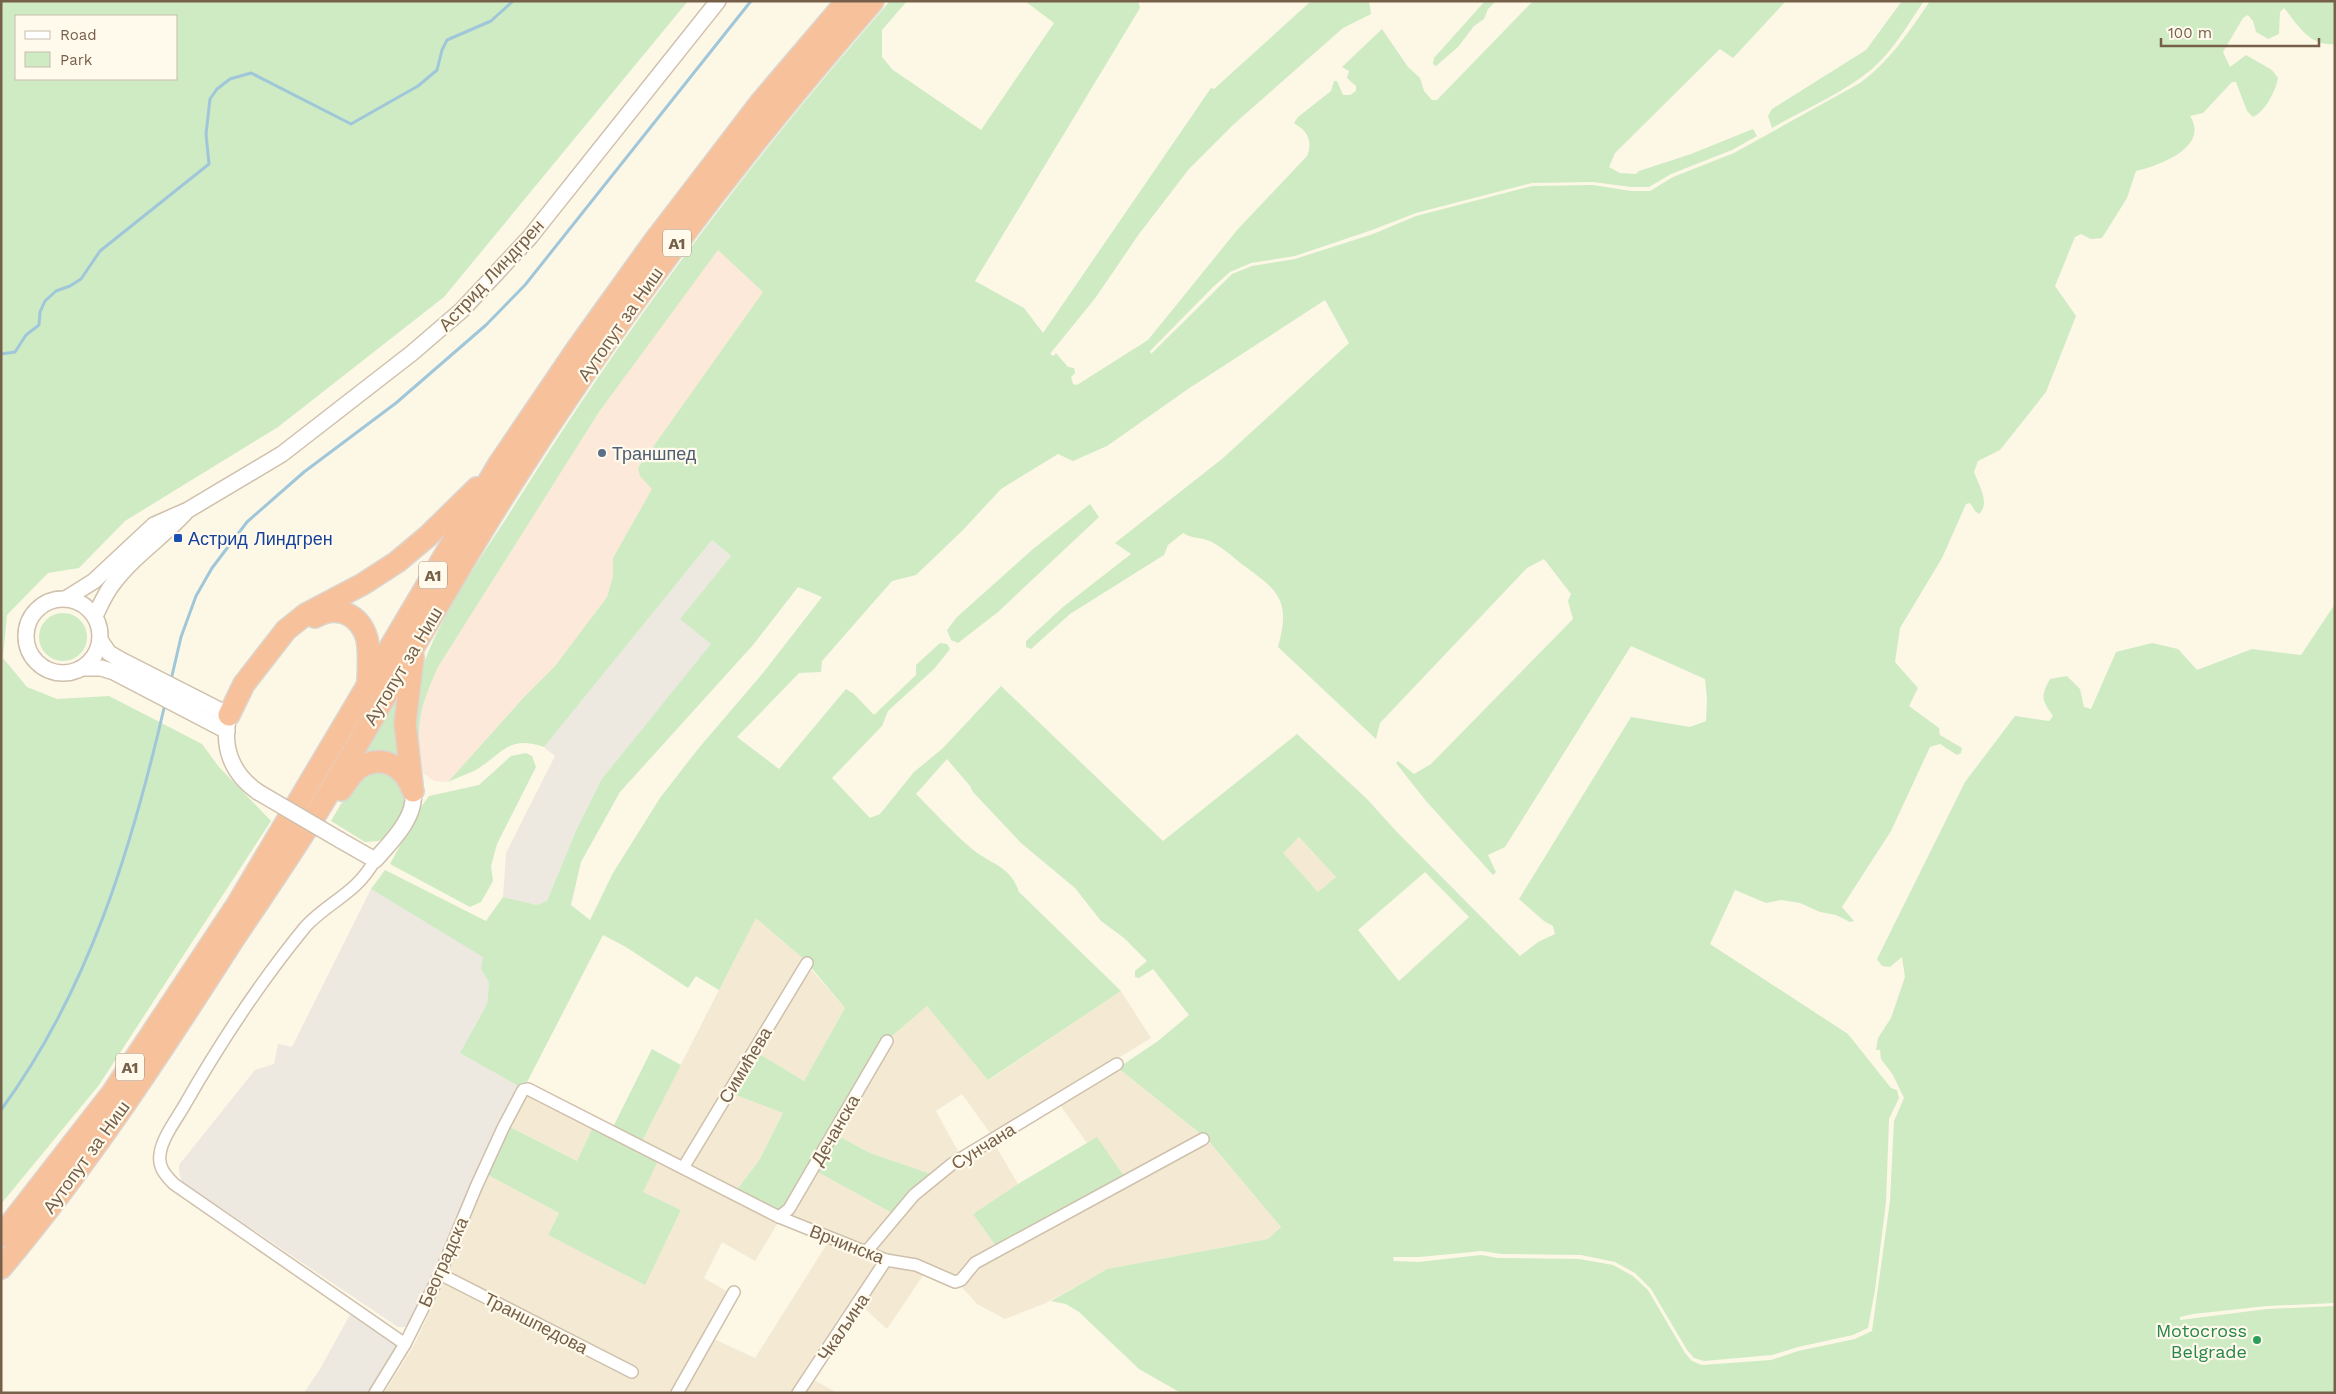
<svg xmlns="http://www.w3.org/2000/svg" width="2336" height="1394" font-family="'Work Sans',sans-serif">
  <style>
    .residential { fill: #f4ead4 }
    .commercial { fill: #fde9d9 }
    .industrial { fill: #ede8e0 }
    .green { fill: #ceebc4; fill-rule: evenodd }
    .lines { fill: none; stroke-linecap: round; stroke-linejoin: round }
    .stream { stroke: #a0c7d9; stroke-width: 3 }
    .minor-casing { stroke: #cfc0ac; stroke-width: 14 }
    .tertiary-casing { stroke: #cfc0ac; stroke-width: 18 }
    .motorway-casing { stroke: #dbd6d0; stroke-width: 24 }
    .minor { stroke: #fff; stroke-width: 11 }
    .tertiary { stroke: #fff; stroke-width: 15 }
    .motorway { stroke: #f7c19c; stroke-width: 21 }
    .tertiary-bridge-casing { stroke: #cfc0ac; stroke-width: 18; stroke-linecap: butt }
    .tertiary-bridge { stroke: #fff; stroke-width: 15 }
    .service-dot { fill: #5c6f8a; stroke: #fffaec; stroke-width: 2 }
    .transit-dot { fill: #1a4fb4; stroke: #fffaec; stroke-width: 2 }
    .leisure-dot { fill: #2e9e5b; stroke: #fffaec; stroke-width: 2 }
    .labels { text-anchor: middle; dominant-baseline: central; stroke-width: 4.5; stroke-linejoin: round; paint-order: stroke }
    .shield { fill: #fffaec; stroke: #9f8e7b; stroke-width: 1 }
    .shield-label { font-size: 16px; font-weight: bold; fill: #76604a }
    .street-label { font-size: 18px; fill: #76604a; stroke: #fffaec }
    .service-label { font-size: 18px; fill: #4e5e75; stroke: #fffaec; text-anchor: start }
    .transit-label { font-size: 18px; fill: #164399; stroke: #fffaec; text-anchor: start }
    .leisure-label { font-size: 18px; fill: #27864d; stroke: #fffaec; text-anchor: end }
  </style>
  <rect width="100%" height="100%" fill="#fdf7e6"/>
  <g class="residential">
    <path d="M1299 837 1336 877 1318 892 1282 853Z"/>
    <path d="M756 917 804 959 682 1161H678L641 1143Z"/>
    <path d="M809 967 845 1008 804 1081 758 1053Z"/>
    <path d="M1121 991 1151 1038 992 1136 962 1094 936 1111 960 1155 934 1175 870 1153 835 1134 890 1038 927 1006 989 1080Z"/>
    <path d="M1118 1068 1204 1137 1126 1179 1097 1138 1087 1143 1058 1102Z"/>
    <path d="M733 1094 783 1113 760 1159 736 1191 690 1166Z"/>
    <path d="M527 1096H532L592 1129 577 1161 508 1126 523 1098Z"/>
    <path d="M1207 1139 1281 1227 1268 1239 1107 1269 1046 1303 1005 1319 977 1304 959 1284 972 1268Z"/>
    <path d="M994 1143 1018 1184 973 1214 998 1249 960 1278 888 1258 871 1250 916 1197 953 1166Z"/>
    <path d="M658 1161 779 1221 755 1261 722 1242 704 1278 730 1293 671 1393H384L414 1345 444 1281 633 1377 637 1369 446 1273 488 1175 559 1213 548 1235 645 1284 681 1210 642 1192Z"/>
    <path d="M814 1170 894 1214 866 1248 784 1216Z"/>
    <path d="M830 1239 873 1258 875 1267 794 1393H681L712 1338 755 1358Z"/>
    <path d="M887 1265 907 1267 924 1274 887 1329 862 1306Z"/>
    <path d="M813 1379 837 1393H803Z"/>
  </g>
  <path class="commercial" d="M718 249 764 291 638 468 640 476 653 488 613 558V576L607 597 555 666 525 696 448 782 434 781 423 773 417 735 422 705 438 667 599 412Z"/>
  <g class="industrial">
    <path d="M712 540 731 556 681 618 712 644 601 780 575 833 547 901 537 905 503 897 506 853 555 756 544 747Z"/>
    <path d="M371 889 484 957 481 969 489 983 487 1004 460 1053 520 1087 471 1186 411 1322 405 1327H398L182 1182 179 1172V1165L255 1070 274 1064 278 1044 292 1047Z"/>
    <path d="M352 1311 396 1342 398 1347 370 1393H304L320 1369Z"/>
  </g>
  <g class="green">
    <path d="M1 1H688L444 297 278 427 125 521 79 568 48 573 7 615 3 658 27 687 57 699 109 696 202 744 219 767 271 821 99 1085 1 1204ZM176 16V79H16V16Z"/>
    <path d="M890 1H907L882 30V57L893 70 981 130 1054 23 1025 1H1138L1140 8 975 281 1024 308 1043 333 1211 88 1214 89 1311 1H1369L1371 14 1343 28 1234 124 1189 169 1139 234 1096 297 1050 354 1054 356 1056 353 1068 367 1074 368 1075 373 1071 377 1073 384 1077 385 1148 340 1238 229 1307 156C1311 147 1311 136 1301 128 1299 126 1296 125 1294 123L1298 117 1331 91 1334 81H1337L1343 95H1350L1356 91V86L1347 78 1349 71 1342 67 1382 29 1408 67 1420 78 1424 91 1432 100H1437L1533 1H1786L1733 58 1720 49 1615 153 1609 167 1620 173 1636 174 1639 171 1691 154 1753 129 1757 136 1732 150 1671 174 1649 187H1631L1593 182 1532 183 1416 213 1372 230 1295 256 1251 263 1230 272 1213 287 1150 351 1151 354 1232 274 1252 266 1295 259 1373 234 1416 216 1532 186 1593 185 1631 191H1650L1673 177 1734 153 1860 83C1890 61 1909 32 1930 1H2335V44C2309 46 2299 26 2284 8L2280 12 2279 34 2268 39 2256 32 2253 21 2248 15 2243 18 2223 52 2230 67 2246 55 2272 70 2278 78C2276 90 2265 112 2253 117L2247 111 2236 82H2232L2203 113 2190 116C2210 147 2159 166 2136 171L2127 198 2102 238 2091 239 2081 234 2075 237 2055 286 2076 316 2046 392 2000 450 1978 461 1974 472C1978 484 1991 503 1979 514L1975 511 1970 503 1966 504 1942 558 1900 628 1895 662 1918 688 1909 706 1939 728 1940 735 1962 748 1961 753 1957 755 1940 744 1930 747 1891 831 1842 907 1854 921 1850 922 1836 915 1820 912 1800 903 1781 900 1766 903 1735 890 1710 944 1848 1034 1891 1088 1897 1090 1899 1098 1889 1119 1886 1202 1875 1290 1868 1328 1853 1335 1798 1347 1772 1355 1704 1361 1694 1358 1687 1350 1651 1289 1635 1273 1615 1262 1581 1255 1501 1254 1482 1251 1419 1257H1393L1394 1261 1418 1262 1481 1255 1498 1258 1579 1259 1613 1265 1633 1276 1648 1290 1685 1353 1692 1361 1702 1365 1771 1360 1798 1351 1855 1339 1872 1331 1890 1201 1894 1121 1904 1098 1893 1075 1881 1059 1880 1050H1876L1878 1038 1891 1018 1905 977 1902 957 1890 967 1882 966 1877 959 1965 782 2015 716 2049 721 2053 716C2042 700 2040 697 2050 679L2067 676 2080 689 2084 707 2091 709 2116 652 2152 643 2178 649 2197 670 2252 649 2301 655 2335 604V1303L2267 1306 2193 1314 2180 1317V1320L2267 1309 2335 1306V1393H1181L1139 1369 1079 1312 1066 1304 1051 1301 1107 1269 1268 1239 1281 1227 1207 1139 1118 1068 1158 1041 1189 1015 1153 969 1139 978 1135 977V971L1147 961 1124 938 1101 921 1075 888 1021 843 973 792 970 786 947 759 916 794C934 812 952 832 972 849 990 864 1011 866 1019 892L1121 991 988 1080 927 1006 891 1037 888 1035 803 1180 779 1214 736 1191 760 1159 783 1113 733 1094 758 1053 804 1081 845 1008 804 959 756 918 719 990 696 976 688 988 626 947 603 935 525 1086 520 1087 460 1053 487 1004 489 983 481 969 483 957 371 889 385 870 486 921 503 897 537 905 547 901 575 833 601 780 711 644 680 619 731 556 712 540 544 747C508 734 502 755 474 771 465 775 456 778 448 782L525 696 555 666 607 597 613 576V558L652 489 640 476 638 468 763 292 718 250 599 412 438 667C420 708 416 720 421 766H417C412 740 410 710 417 684 436 618 480 560 516 503 627 326 752 158 890 1ZM1325 300 1349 343 1222 459 1115 543 1131 554 1063 607 1026 641V647L1031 649 1070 614 1164 555 1168 545 1183 533C1192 539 1202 537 1212 542 1223 548 1233 557 1243 565 1279 591 1291 600 1278 647L1376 739 1380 723 1527 568 1544 559 1571 594 1568 601 1573 619 1431 764 1414 774 1398 761 1396 763 1426 801 1493 875 1496 872 1488 855 1505 847 1631 646 1705 679 1707 699 1706 721 1690 727 1631 717 1519 899 1544 921 1553 926 1555 934 1538 942 1520 956 1396 831 1367 799 1297 734 1163 841 1001 686 943 748 914 772 880 814 870 818 832 778 882 726 888 711 934 669 950 649 947 644 940 643 916 665V675L874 715 854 694 846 689 779 769 737 737 799 673 821 672 822 661 892 581 916 575 963 530 1001 489 1058 454 1073 461 1107 446 1188 389ZM798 587 822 597 763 673 698 749 660 798 613 873 590 920 571 905 581 862 620 792 753 645ZM1299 837 1336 877 1318 892 1283 853ZM1425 872 1469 917 1399 981 1358 930Z"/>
    <path d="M1485 1H1496L1488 9 1484 19 1474 26 1458 47 1436 66 1433 64 1434 58Z"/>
    <path d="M1902 1H1924C1908 24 1893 51 1872 69 1843 93 1805 109 1772 128L1768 116 1772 109 1866 50Z"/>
    <path d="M1090 504 1099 517 998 612 958 643 951 640 947 630 957 617 1033 549Z"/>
    <circle cx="63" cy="637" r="24"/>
    <path d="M398 691 408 771 358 759Z"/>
    <path d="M526 753 532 756 536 767 497 844 491 866 493 881 481 902 470 907 390 864 421 807 429 796 479 785 511 756Z"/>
    <path d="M369 772H391L407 794 406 808 388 836 378 841 365 842 331 821 354 782Z"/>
    <path d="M652 1049 681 1065 641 1143 613 1127Z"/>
    <path d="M508 1126 577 1161 592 1129 658 1161 643 1192 681 1210 645 1285 548 1235 559 1213 488 1175Z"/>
    <path d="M835 1134 870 1153 934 1175 894 1214 814 1170Z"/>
    <path d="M1097 1137 1126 1179 998 1249 973 1214 1018 1184Z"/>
  </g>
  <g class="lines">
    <g class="stream">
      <path d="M1 354 15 352 26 335 39 325 40 312 45 301 56 291 70 286 81 279 100 251 209 164 206 134 210 99 217 89 230 79 251 73 351 124 418 86 437 70 442 50 447 40 491 21 513 1"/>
      <path d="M171 680 181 637 196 596 212 568 247 522 304 472 396 403 486 325 525 285 751 1"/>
      <path d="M1 1110C89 990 132 847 165 704"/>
    </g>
    <g class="minor-casing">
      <g id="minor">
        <path d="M375 860C355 895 332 899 306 926 260 982 220 1043 184 1106 176 1120 162 1138 160 1154 158 1167 165 1175 174 1184L405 1344"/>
        <path d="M683 1168 807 963"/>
        <path d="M779 1217 789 1209 887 1041"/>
        <path d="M867 1251 914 1195 952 1164 1117 1064"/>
        <path d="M440 1274 632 1372"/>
        <path d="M375 1393 405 1344 440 1274 476 1187 503 1128 523 1090 528 1089 779 1217 886 1260 916 1265 955 1282 961 1280 975 1263 1203 1139"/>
        <path d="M677 1393 734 1292"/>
        <path d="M798 1393 886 1260"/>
      </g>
    </g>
    <g class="tertiary-casing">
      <g id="tertiary">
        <path d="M67 598 94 581 154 525 188 510 282 454 412 353 462 310 530 237 718 1"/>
        <circle cx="63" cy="636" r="37"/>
        <path d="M95 616C100 606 105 594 112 585 132 557 162 538 185 513"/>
        <path d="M100 640 109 653 121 660 229 715C221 747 232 774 258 792"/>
        <path d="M83 668H101L114 672 227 731"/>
        <path d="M340 840 375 860C391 842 417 817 413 791"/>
      </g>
    </g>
    <g class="motorway-casing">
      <g id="motorway">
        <path d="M315 617C337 604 360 614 367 639 370 653 368 671 368 686"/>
        <path d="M229 715 244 684 286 630 306 614 363 584 397 562 428 536 477 488"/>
        <path d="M412 785 405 723 413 657"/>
        <path d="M341 790C346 783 352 773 359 768 383 753 405 767 413 791"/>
        <path d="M1 1236 113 1092 237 905 499 464 577 349 653 243 761 102 847 1"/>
        <path d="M1 1268C86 1167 158 1057 229 946 260 899 293 852 322 804 384 702 440 597 503 497 613 322 737 157 873 1"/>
      </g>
    </g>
    <use href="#minor" class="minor"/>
    <use href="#tertiary" class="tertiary"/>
    <use href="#motorway" class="motorway"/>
    <g class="tertiary-bridge-casing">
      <path id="tertiary-bridge" d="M258 792 340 840"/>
    </g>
    <use href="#tertiary-bridge" class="tertiary-bridge"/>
  </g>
  <circle class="service-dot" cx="602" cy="453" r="5"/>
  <rect class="transit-dot" x="173" y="533" width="10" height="10" rx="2.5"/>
  <circle class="leisure-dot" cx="2257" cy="1340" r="5"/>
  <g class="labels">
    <g class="shield">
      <rect x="663" y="229.5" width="28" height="27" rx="4"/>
      <rect x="419" y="561.5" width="28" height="27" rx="4"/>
      <rect x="116" y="1053.5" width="28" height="27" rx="4"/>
    </g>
    <g class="shield-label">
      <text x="677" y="243">A1</text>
      <text x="433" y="575">A1</text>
      <text x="130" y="1067">A1</text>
    </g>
    <g class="street-label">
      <text transform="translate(491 275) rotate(-47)">Астрид Линдгрен</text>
      <text transform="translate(620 324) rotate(-55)">Аутопут за Ниш</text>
      <text transform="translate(403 666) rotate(-59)">Аутопут за Ниш</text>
      <text transform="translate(745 1065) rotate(-59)">Симићева</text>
      <text transform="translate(835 1130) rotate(-60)">Дечанска</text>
      <text transform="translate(983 1146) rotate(-32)">Сунчана</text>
      <text transform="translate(86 1157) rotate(-54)">Аутопут за Ниш</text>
      <text transform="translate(847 1244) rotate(21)">Врчинска</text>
      <text transform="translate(443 1262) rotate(-66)">Београдска</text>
      <text transform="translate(536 1323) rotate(27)">Траншпедова</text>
      <text transform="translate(843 1327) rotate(-56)">Чкаљина</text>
    </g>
    <g class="service-label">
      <text x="612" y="453">Траншпед</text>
    </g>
    <g class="transit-label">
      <text x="188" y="538">Астрид Линдгрен</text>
    </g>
    <g class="leisure-label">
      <text x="2247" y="1330">Motocross<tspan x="2247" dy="21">Belgrade</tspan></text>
    </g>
  </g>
  <rect width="2336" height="1394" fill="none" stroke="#76604a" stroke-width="5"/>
  <rect x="15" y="15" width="162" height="65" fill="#fffaec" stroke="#c8bcab"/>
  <rect x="25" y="31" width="25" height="8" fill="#ffffff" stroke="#c8bcab"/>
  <text x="60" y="40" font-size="15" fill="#76604a">Road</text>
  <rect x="25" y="52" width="25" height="15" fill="#ceebc4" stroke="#c8bcab"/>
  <text x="60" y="65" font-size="15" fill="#76604a">Park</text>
  <path d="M2161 38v8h158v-8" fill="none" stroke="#76604a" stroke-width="2.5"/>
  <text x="2168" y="38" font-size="15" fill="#76604a" stroke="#fffaec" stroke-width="4" paint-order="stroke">100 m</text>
</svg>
